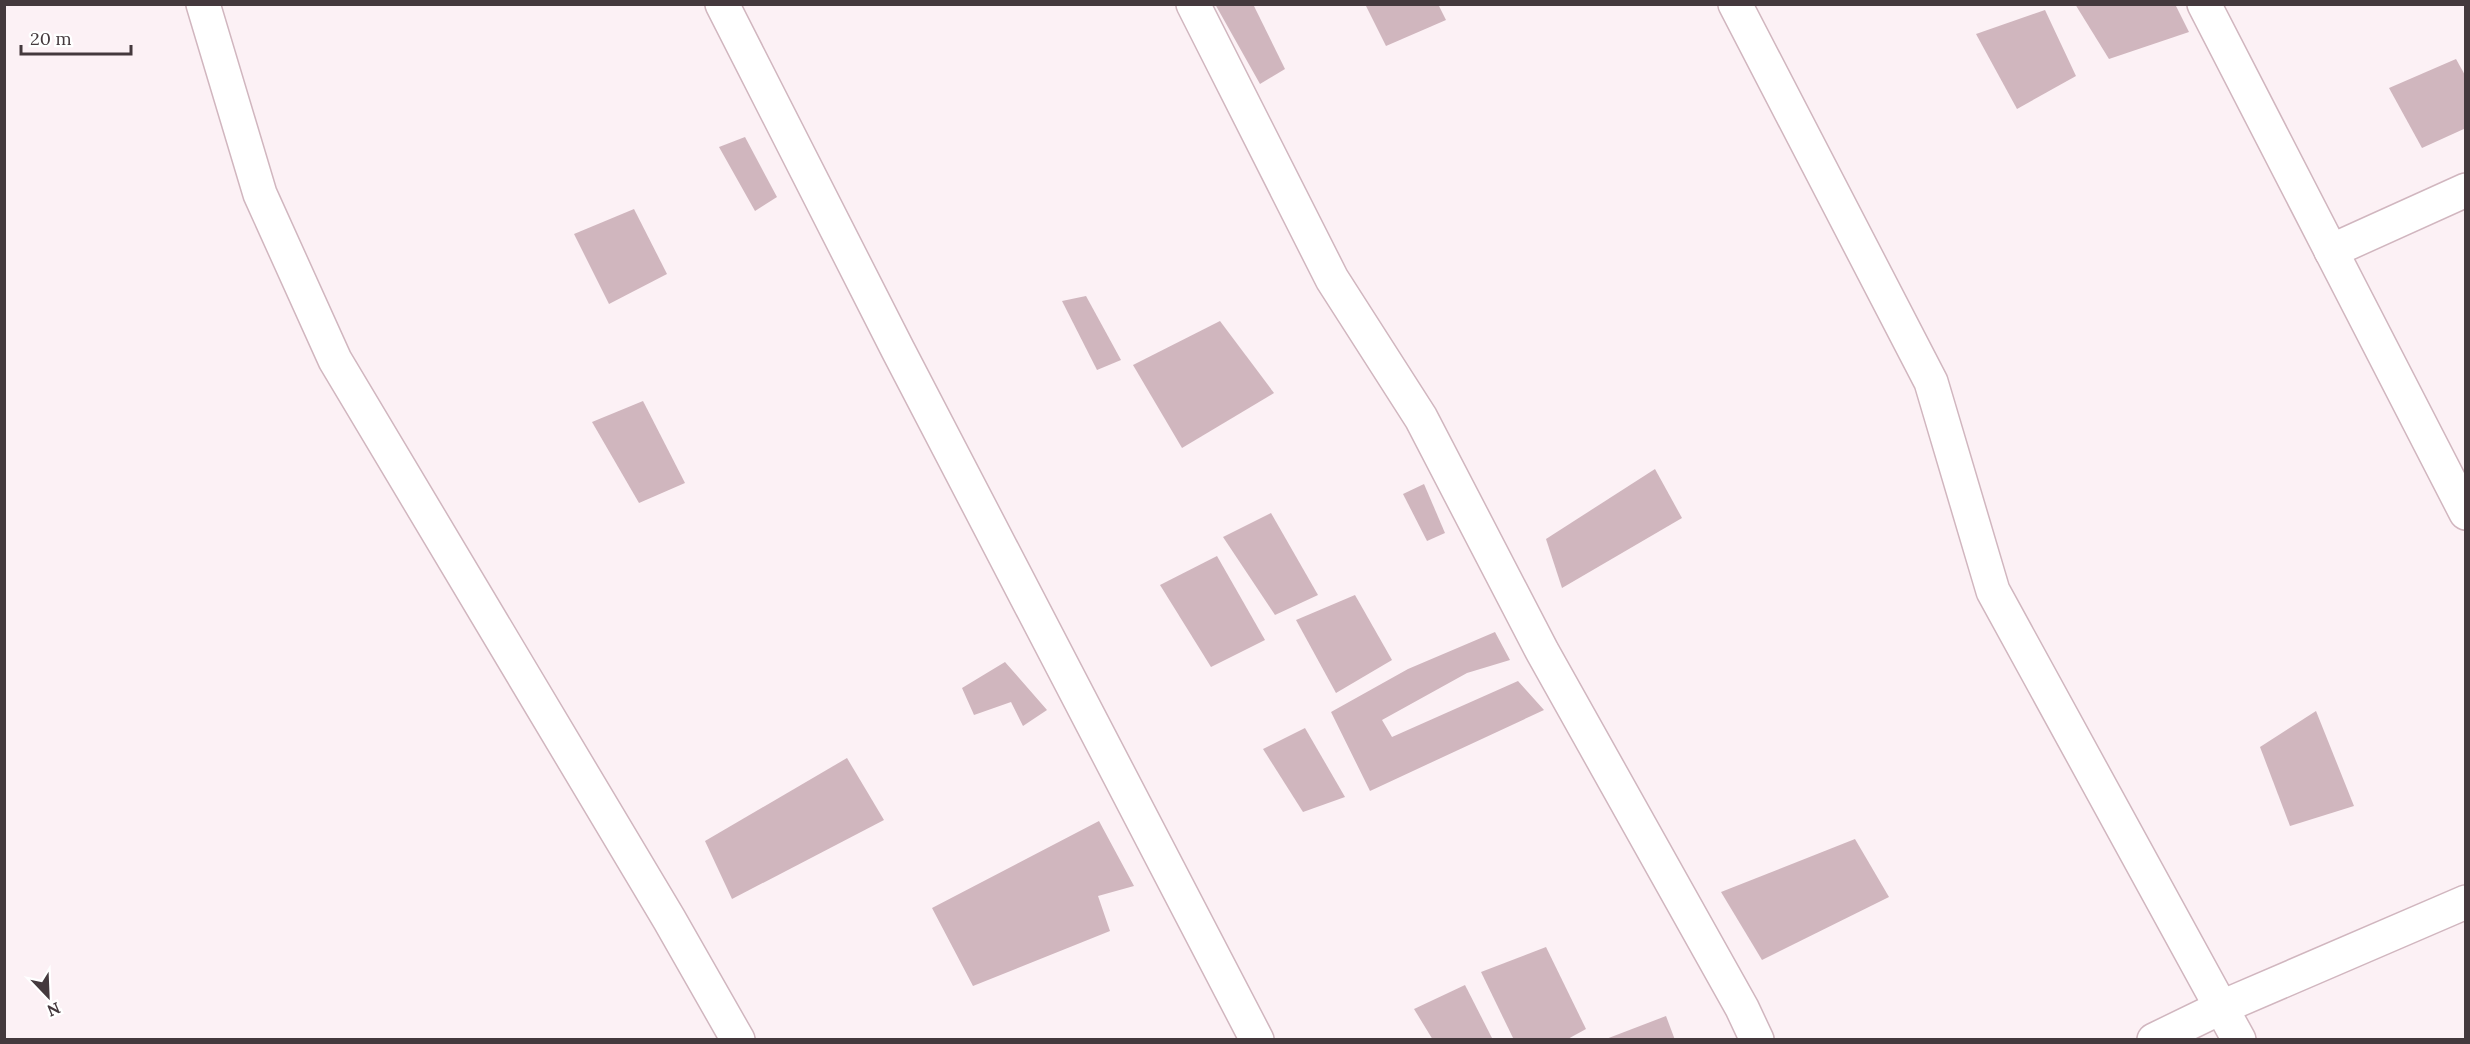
<svg xmlns="http://www.w3.org/2000/svg" width="2470" height="1044" font-family="Lora,serif">
  <style>
    .building { fill: #d0b6be }
    .lines { fill: none; stroke-linecap: round; stroke-linejoin: round }
    .street-casing { stroke: #d1b6bf; stroke-width: 36 }
    .street { stroke: #fff; stroke-width: 33 }
  </style>
  <rect width="100%" height="100%" fill="#fcf1f5"/>
  <g class="building">
    <path d="M1215 4H1253L1285 69 1260 84Z"/>
    <path d="M1365 4H1438L1446 20 1386 46Z"/>
    <path d="M2075 4H2175L2189 32 2109 59Z"/>
    <path d="M2045 10 2076 76 2017 109 1976 34Z"/>
    <path d="M2456 59 2466 77V128L2422 148 2389 88Z"/>
    <path d="M745 137 777 197 755 211 719 147Z"/>
    <path d="M634 209 667 274 609 304 574 234Z"/>
    <path d="M1086 296 1121 360 1097 370 1062 301Z"/>
    <path d="M1220 321 1274 393 1182 448 1133 365Z"/>
    <path d="M643 401 685 483 639 503 592 422Z"/>
    <path d="M1655 469 1682 518 1562 588 1546 539Z"/>
    <path d="M1424 484 1445 533 1427 541 1403 494Z"/>
    <path d="M1271 513 1318 595 1275 615 1223 537Z"/>
    <path d="M1217 556 1265 640 1211 667 1160 585Z"/>
    <path d="M1355 595 1392 660 1336 693 1296 620Z"/>
    <path d="M1495 632 1510 660 1467 673 1382 720 1392 737 1518 681 1544 710 1370 791 1331 712 1408 669Z"/>
    <path d="M1005 662 1047 710 1023 726 1011 702 974 715 962 688Z"/>
    <path d="M2316 711 2354 806 2290 826 2260 747Z"/>
    <path d="M1305 728 1345 797 1303 812 1263 749Z"/>
    <path d="M847 758 884 820 732 899 705 841Z"/>
    <path d="M1099 821 1134 886 1098 896 1110 931 973 986 932 908Z"/>
    <path d="M1855 839 1889 897 1762 960 1721 892Z"/>
    <path d="M1546 947 1586 1029 1566 1040H1514L1481 972Z"/>
    <path d="M1465 985 1493 1040H1433L1414 1009Z"/>
    <path d="M1666 1016 1675 1040H1606V1039Z"/>
  </g>
  <g class="lines">
    <g class="street-casing">
      <g id="street">
        <path d="M203 4 260 194 335 360 669 919 738 1040"/>
        <path d="M722 4 898 350 1257 1040"/>
        <path d="M1193 4 1332 279 1421 418 1542 651 1742 1008 1757 1040"/>
        <path d="M1735 4 1931 382 1993 591 2239 1040"/>
        <path d="M2204 4 2466 513"/>
        <path d="M2331 251 2466 190"/>
        <path d="M2154 1040 2222 1007 2466 902"/>
      </g>
    </g>
    <use href="#street" class="street"/>
  </g>
  <rect width="2470" height="1044" fill="none" stroke="#44393d" stroke-width="12"/>
  <g transform="translate(48 996) rotate(157)" stroke="#ffffff" stroke-width="4.5" paint-order="stroke">
  <path d="M0-4.5L10 22L0 15L-10 22Z" fill="#44393d"/>
  <text y="-9" font-size="16" font-weight="bold" text-anchor="middle" fill="#44393d">N</text>
  </g>
  <path d="M21 45v9h110v-9" fill="none" stroke="#44393d" stroke-width="3"/>
  <text x="30" y="45" font-size="18" fill="#44393d" stroke="#ffffff" stroke-width="4.5" paint-order="stroke">20 m</text>
</svg>
